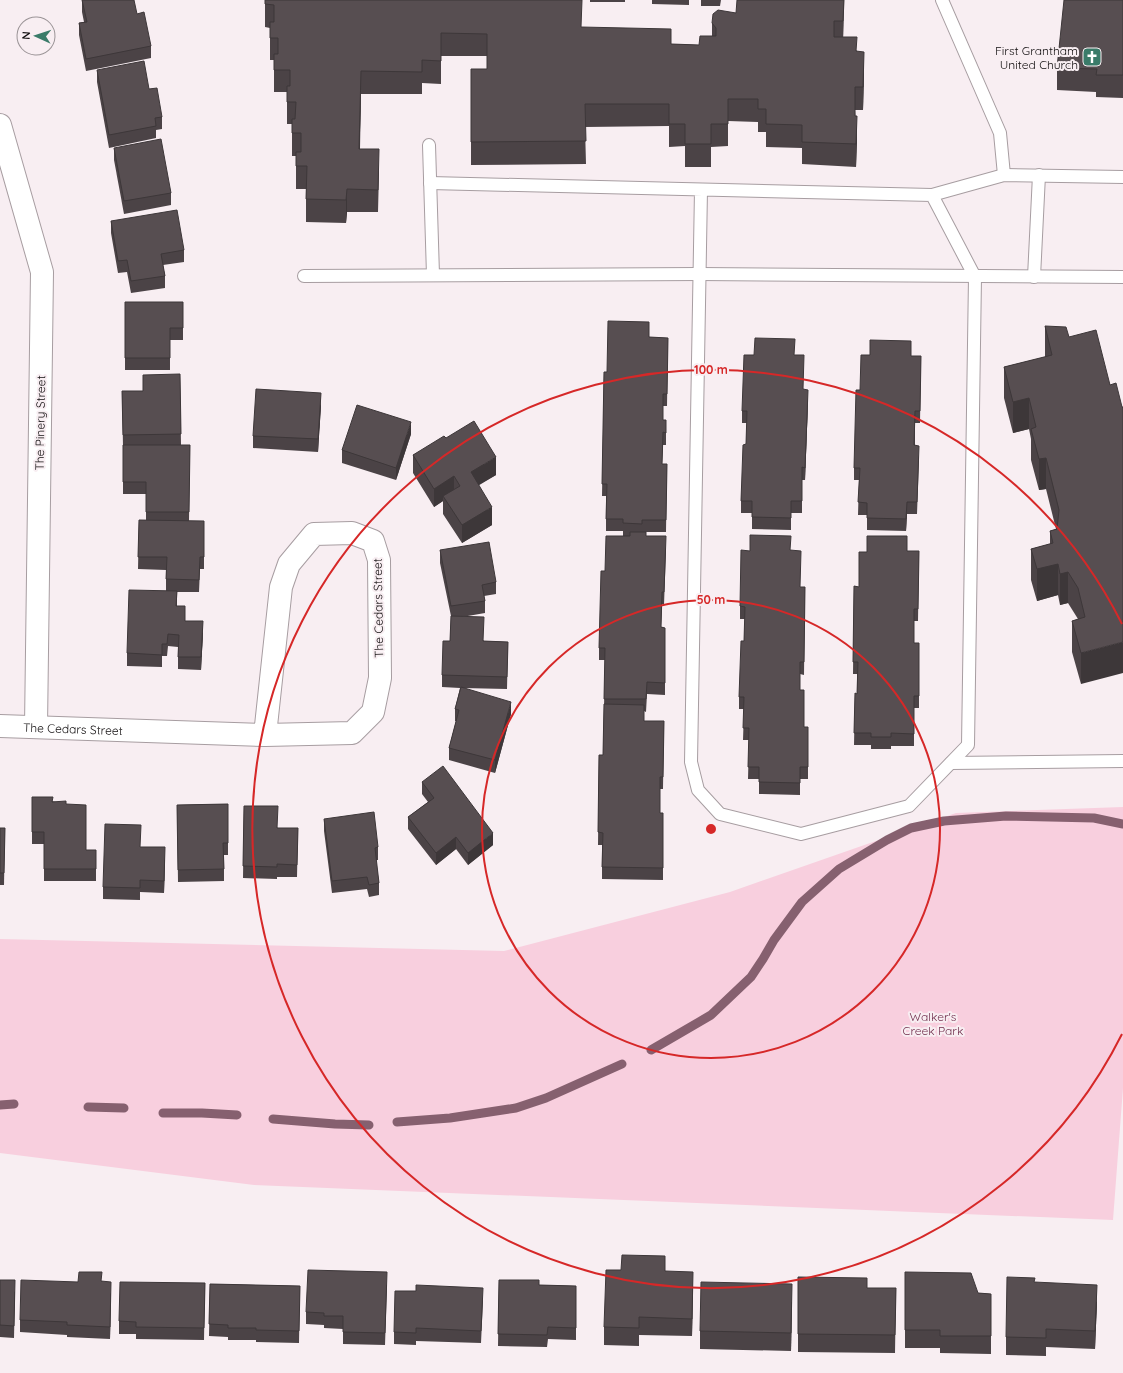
<svg xmlns="http://www.w3.org/2000/svg" width="1123" height="1373" font-family="Quicksand,sans-serif">
  <style>
    .green { fill: #f8cfde }
    .lines { fill: none; stroke-linecap: round; stroke-linejoin: round }
    .stream { stroke: #86606f; stroke-width: 9 }
    .service-casing { stroke: #a79da1; stroke-width: 14 }
    .minor-casing { stroke: #a79da1; stroke-width: 24 }
    .service { stroke: #fff; stroke-width: 12 }
    .minor { stroke: #fff; stroke-width: 22 }
    .wall { fill: #4b4346 }
    .shaded-wall { fill: #3d3739 }
    .building { fill: #574e51; stroke: #3d3739 }
    .ring { fill: none; stroke: #d62828; stroke-width: 2 }
    .labels { text-anchor: middle; dominant-baseline: central; stroke-width: 4; stroke-linejoin: round; paint-order: stroke }
    .poi-label { font-size: 12px; fill: #100d0e; stroke: #f8eef2; text-anchor: end }
    .street-label { font-size: 12px; fill: #100d0e; stroke: #f8eef2 }
    .park-label { font-size: 12px; fill: #702e4c; stroke: #f8eef2 }
    .centre { fill: #d62828; stroke: #f8eef2; stroke-width: 2 }
    .ring-label { font-size: 12px; text-anchor: middle; font-weight: bold; fill: #d62828; stroke: #f8eef2; stroke-width: 4; stroke-linejoin: round; paint-order: stroke }
  </style>
  <rect width="100%" height="100%" fill="#f8eef2"/>
  <path class="green" d="M1123 807V1088L1113 1220 254 1185 0 1153V939L504 951 730 892 956 813Z"/>
  <g class="lines">
    <g class="stream">
      <path d="M651 1050 711 1015 751 977 763 959 774 940 802 902 839 869 887 840 911 828 944 821 1006 816 1094 818 1123 824"/>
      <path d="M0 1105 14 1104"/>
      <path d="M88 1107 124 1108"/>
      <path d="M163 1113H202L237 1115"/>
      <path d="M273 1119 335 1124 369 1125"/>
      <path d="M397 1122 450 1118 516 1108 546 1098 622 1064"/>
    </g>
    <g class="service-casing">
      <g id="service">
        <path d="M942 0 1000 133 1004 175"/>
        <path d="M429 145 433 275"/>
        <path d="M430 183 932 195 975 277 968 745 909 806 801 834 720 814 698 790 691 762 701 190"/>
        <path d="M932 195 1004 175 1123 177"/>
        <path d="M304 276 699 274 1123 277"/>
        <path d="M1034 277 1039 175"/>
        <path d="M951 763 1123 761"/>
      </g>
    </g>
    <g class="minor-casing">
      <g id="minor">
        <path d="M0 125 42 272 36 727"/>
        <path id="s1" d="M0 726 265 735 352 733 373 712 380 678 379 560 373 541 352 533 314 534 289 564 281 587 265 735"/>
      </g>
    </g>
    <use href="#service" class="service"/>
    <use href="#minor" class="minor"/>
  </g>
  <g class="wall">
    <path d="M82 0 151 46V58L86 71 79 35V23L84 22 82 12Z"/>
    <path d="M265 0 582 27 671 44 699 45 712 36V23L736 13 844 0 843 37 857 51 864 74 863 110H855L857 139 856 167 802 164V148L766 147V132H758V122L728 121V146L711 147V167H685V146L669 147V126L585 127 586 164 471 165V69H487V56H441V84L422 83V94H361L360 149 379 172 378 212H347L346 223 306 222V189H296V156H292V124H287V92H274V60H270V28L265 27Z"/>
    <rect x="590" y="0" width="35" height="2"/>
    <path d="M652 0H689V5L652 4Z"/>
    <path d="M701 0H721L720 6H701Z"/>
    <path d="M1123 0V98L1096 97V92L1057 90V68L1077 1Z"/>
    <path d="M97 70 162 117V129L156 130V138L109 148 97 82Z"/>
    <path d="M114 148 171 193V205L124 214 114 160Z"/>
    <path d="M111 221 184 250V262L163 265 165 276V288L131 293 127 272 118 273 111 233Z"/>
    <path d="M125 302H183V340H170V370H125Z"/>
    <path d="M1045 326 1069 337 1110 385 1081 684 1072 652V621L1078 619 1068 603 1060 605 1058 595 1037 601 1031 580V549L1050 544V531L1056 529 1046 489 1039 490 1031 460V439L1029 429 1013 433 1004 398V367L1045 357Z"/>
    <path d="M649 337 668 338 667 406H663V420H666V445H663L662 464H667L666 532H642L646 536 666 549 664 605 662 604 661 627 665 628V695L647 694 646 712 644 711V721H664L663 789H660V813H663V880L602 879V845H598L599 755H603L605 660H599V648L605 571 630 536H623V531H606V496H602L604 372H607Z"/>
    <path d="M795 355 803 389 808 402 805 480H802V513H791V530L752 529V513H741V501L746 444 747 423H742V411Z"/>
    <path d="M911 356H921L920 423H915V445L919 458 917 514H907L906 531 867 530V515H858L859 480H854V468L860 390Z"/>
    <path d="M180 374 181 445H190L189 521H204V569H200L199 592H177V606L185 621 203 633 201 670 178 669V647L168 646 167 656H162V667L127 666V653L166 591V570L138 569 139 520H146V494H123V447L122 391H143Z"/>
    <path d="M321 405 318 452 253 448V436Z"/>
    <path d="M411 434 396 480 342 463V450Z"/>
    <path d="M446 438 496 475 478 485 492 525 462 543 443 514V501L434 507 413 473V455Z"/>
    <path d="M440 550 496 582V594L484 596 485 601V613L462 617 484 641 508 642 507 689 462 688 511 714 495 773 449 760V748L456 721H455V709L460 688 442 687V675L450 641 451 616 440 563Z"/>
    <path d="M791 550 800 587H805L804 675 800 674V690L804 727H808V779H800V795L759 794V779H748L749 740H743L744 709H739V697L744 641 745 619H740V606Z"/>
    <path d="M907 551H919L918 621H914V643H919V708H914V746H891V749H871V745H854L855 693 857 694V674H853L854 586 859 587Z"/>
    <path d="M422 782 493 845 468 865 456 849 436 865 408 829V817L428 802 422 794Z"/>
    <path d="M32 797 66 804 86 850H96V881H44V844H32Z"/>
    <path d="M228 804V855H224V881L178 882 177 805Z"/>
    <path d="M244 806 278 828H298L297 877H277V879L243 878Z"/>
    <path d="M324 819 378 847V860H376L379 883V895L369 897 367 889 332 893 324 831Z"/>
    <path d="M0 828H5L4 885H0Z"/>
    <path d="M141 847 165 860 164 893 140 892V900L103 899V887Z"/>
    <path d="M665 1271 693 1290 692 1336 639 1335V1346L604 1345V1327Z"/>
    <path d="M905 1272 978 1293 991 1294V1354L940 1353V1348H905Z"/>
    <path d="M798 1277 867 1288H896L895 1353 798 1352Z"/>
    <path d="M0 1280 15 1292 14 1338 0 1337Z"/>
    <path d="M499 1280 539 1285 576 1286V1340L548 1339 547 1347 498 1346Z"/>
    <path d="M102 1281 111 1294 110 1339 67 1337V1335L20 1332V1320L78 1282Z"/>
    <path d="M1035 1282 1097 1302 1095 1349 1046 1347V1356L1006 1355V1337Z"/>
    <path d="M205 1283 204 1340 136 1339V1334H119V1321Z"/>
    <path d="M210 1284 300 1286 299 1343 256 1342V1340H228V1337L209 1336Z"/>
    <path d="M387 1285 385 1345 343 1344V1329L324 1328V1325L306 1324V1312Z"/>
    <path d="M483 1300 481 1343 416 1341V1345L394 1344V1332Z"/>
    <path d="M792 1302 791 1351 700 1349V1331Z"/>
  </g>
  <g class="shaded-wall">
    <path d="M844 0 843 44V21Z"/>
    <path d="M864 52V74L863 110V87Z"/>
    <path d="M361 71V94L359 171V149Z"/>
    <path d="M857 116V139L856 167V144Z"/>
    <path d="M347 189V212L346 223V200Z"/>
    <path d="M808 390V402L805 480V468Z"/>
    <path d="M321 393V405L318 452V439Z"/>
    <path d="M1029 398V429L1013 433V402Z"/>
    <path d="M411 422V434L396 480V468Z"/>
    <path d="M496 457V475L471 490V472Z"/>
    <path d="M1046 458V489L1039 490V459Z"/>
    <path d="M454 476V494L443 496V501L434 507V489Z"/>
    <path d="M907 502V514L906 531V519Z"/>
    <path d="M492 507V525L462 543V525Z"/>
    <path d="M1058 564V595L1037 601V569Z"/>
    <path d="M1068 572V603L1060 605V574Z"/>
    <path d="M203 621V633L201 670V657Z"/>
    <path d="M1123 642V673L1081 684V653Z"/>
    <path d="M511 702V714L495 773V760Z"/>
    <path d="M493 833V845L468 865V853Z"/>
    <path d="M456 837V849L436 865V853Z"/>
    <path d="M165 847V860L164 893V881Z"/>
    <path d="M693 1272V1290L692 1336V1319Z"/>
    <path d="M111 1282V1294L110 1339V1327Z"/>
    <path d="M792 1284V1302L791 1351V1333Z"/>
    <path d="M1097 1285V1302L1095 1349V1331Z"/>
  </g>
  <g class="building">
    <path d="M82 0H134L137 14 144 12 151 46 86 59 79 23 87 22Z"/>
    <path d="M265 0H582L581 27 671 29V44L699 45 700 36H716V28L712 23 713 14 718 10 736 13 737 0H844L843 21H834V37H857L856 51 864 52 863 87H855V116H857L856 144 802 142V125L766 124V109H758V99H728V124H711V144H685V124H669V104H585L586 141 471 142V69H487V34L441 33V61L422 60V72L361 71 359 149H379L378 190 347 189 346 200 306 199 307 166H296V152H301V133H292V119H295L296 102H287V86H290V70H274V54H278V38H270V22H274V5L265 4Z"/>
    <path d="M1064 0H1123V75H1096L1097 69 1057 68Z"/>
    <path d="M144 61 149 89 157 88 162 117 155 118 156 126 109 135 97 70Z"/>
    <path d="M161 139 171 193 124 201 114 148Z"/>
    <path d="M177 210 184 250 161 254 165 276 131 281 127 260 118 261 111 221Z"/>
    <path d="M125 302H183V328H170V358H125Z"/>
    <path d="M608 321 649 322V337L668 338 667 394H663V420H666V433L663 432 662 464H667L666 520H642V524L623 523V519H606L607 484H602L604 372H607Z"/>
    <path d="M1045 326 1066 327 1069 337 1096 330 1110 385 1116 383 1122 407H1123V642L1081 653 1072 621 1085 617 1078 588 1068 572 1060 574 1058 564 1037 569 1031 549 1053 543 1050 531 1057 529 1059 510 1046 458 1039 459 1031 429 1036 427 1029 398 1013 402 1004 367 1052 355Z"/>
    <path d="M755 338 795 339 794 355H804L803 389 808 390 805 468 802 467V501H791V518L752 517V501H741L743 445 746 444 747 411H742L744 355H754Z"/>
    <path d="M870 340 911 341V356H921L920 411H915L914 445 919 446 917 502H907L906 519 867 518V503L858 502 860 468H854L856 390H860L861 355H870Z"/>
    <path d="M180 374 181 434 123 435 122 391H143V375Z"/>
    <path d="M256 389 321 393 318 439 253 436Z"/>
    <path d="M357 405 411 422 396 468 342 450Z"/>
    <path d="M474 421 496 457 471 472 492 507 462 525 443 496 460 486 454 476 434 489 413 455 444 436 446 438Z"/>
    <path d="M123 445H190L189 512H146V482H123Z"/>
    <path d="M139 520 204 521V557H200L199 580 166 579 167 557H138Z"/>
    <path d="M630 532H646V536H666L664 592H662L661 627 665 628V683L647 682 646 699H604L605 648H599L601 571H605L606 536H630Z"/>
    <path d="M750 535 791 536 790 550 801 551 800 587H805L804 662H800V690H804V727H808V767H800V783L759 782V767H748L749 728H743L744 697H739L741 641H744L745 607 740 606 741 550 750 551Z"/>
    <path d="M867 536H907V551H919L918 609H914V643H919V696H914V734L891 733V737H871V733H854L855 693 857 694 858 662H853L854 586 859 587V552H867Z"/>
    <path d="M489 542 496 582 482 585 485 601 451 606 440 550Z"/>
    <path d="M129 590 177 591 176 606H185V621H203L201 657H178L179 635 168 634 167 644H162V655L127 653Z"/>
    <path d="M451 616 484 617 483 641 508 642 507 677 442 675 443 641H450Z"/>
    <path d="M461 687 511 702 495 760 449 748 459 710 455 709Z"/>
    <path d="M604 704 644 705V721H664L663 777H660V813H663V868L602 867 603 833 598 832 599 755H603Z"/>
    <path d="M443 766 493 833 468 853 456 837 436 853 408 817 434 798 422 782Z"/>
    <path d="M32 797H53L52 802 66 801V804L86 805V850H96V869H44V832H32Z"/>
    <path d="M228 804V843H223L224 869 178 870 177 805Z"/>
    <path d="M244 806H278L277 828H298L297 865 277 864V867L243 866Z"/>
    <path d="M374 812 378 847 375 848 379 883 369 885 367 877 332 881 324 819Z"/>
    <path d="M105 824 141 825 140 847H165L164 881 140 880V888L103 887Z"/>
    <path d="M0 828H5L4 873H0Z"/>
    <path d="M622 1255 665 1256V1271L693 1272 692 1319 639 1317V1328L604 1327 606 1270H621Z"/>
    <path d="M308 1270 387 1272 385 1333 343 1332V1316H324V1313L306 1312Z"/>
    <path d="M79 1272H102L101 1281 111 1282 110 1327 67 1325V1322L20 1320 21 1280 78 1282Z"/>
    <path d="M905 1272 971 1273 978 1293 991 1294V1336H940V1330H905Z"/>
    <path d="M798 1277 867 1278V1288H896L895 1335 798 1334Z"/>
    <path d="M1007 1277 1035 1278 1034 1282 1097 1285 1095 1331 1046 1329V1338L1006 1337Z"/>
    <path d="M0 1280H15L14 1326 0 1325Z"/>
    <path d="M499 1280H539V1285L576 1286V1328L548 1327 547 1335 498 1334Z"/>
    <path d="M120 1282 205 1283 204 1328 136 1327V1322L119 1321Z"/>
    <path d="M701 1282 792 1284 791 1333 700 1331Z"/>
    <path d="M210 1284 300 1286 299 1331 256 1330V1328H228V1325L209 1324Z"/>
    <path d="M416 1285 483 1288 481 1331 416 1328V1333L394 1332 395 1291H416Z"/>
  </g>
  <g class="ring">
    <circle cx="711" cy="829" r="229"/>
    <path d="M1122 1034A459 459 0 1 1 1122 624"/>
  </g>
  <defs>
    <g id="church-square" transform="scale(1)"><rect x="-9" y="-9" width="18" height="18" rx="4" fill="#3a7b69" stroke="#f8eef2"/><path d="M-1.2-6h2.4v3.5h3.3v2.4h-3.3V6h-2.4V-.1h-3.3v-2.4h3.3Z" fill="#fff"/></g>
  </defs>
  <g fill-rule="evenodd">
    <use href="#church-square" x="1092" y="57"/>
  </g>
  <g class="labels">
    <g class="poi-label">
      <text x="1078" y="50">First Grantham<tspan x="1078" dy="14">United Church</tspan></text>
    </g>
    <g class="street-label">
      <text transform="translate(40 423) rotate(-89)">The Pinery Street</text>
      <text transform="translate(378 608) rotate(-91)">The Cedars Street</text>
      <text stroke="none"><textPath href="#s1" startOffset="73">The Cedars Street</textPath></text>
    </g>
    <g class="park-label">
      <text x="933" y="1016">Walker's<tspan x="933" dy="14">Creek Park</tspan></text>
    </g>
  </g>
  <circle cx="711" cy="829" r="6" class="centre"/>
  <g class="ring-label">
    <text x="711" y="374">100 m</text>
    <text x="711" y="604">50 m</text>
  </g>
  <g transform="translate(36 36) rotate(273)"><circle r="19" fill="#f8eef2" stroke="#9b9497"/>
  <path d="M0-3L7 15L0 10L-7 15Z" fill="#3a7b69"/>
  <text y="-6" font-size="11" font-weight="bold" text-anchor="middle" fill="#100d0e">N</text>
  </g>
</svg>
